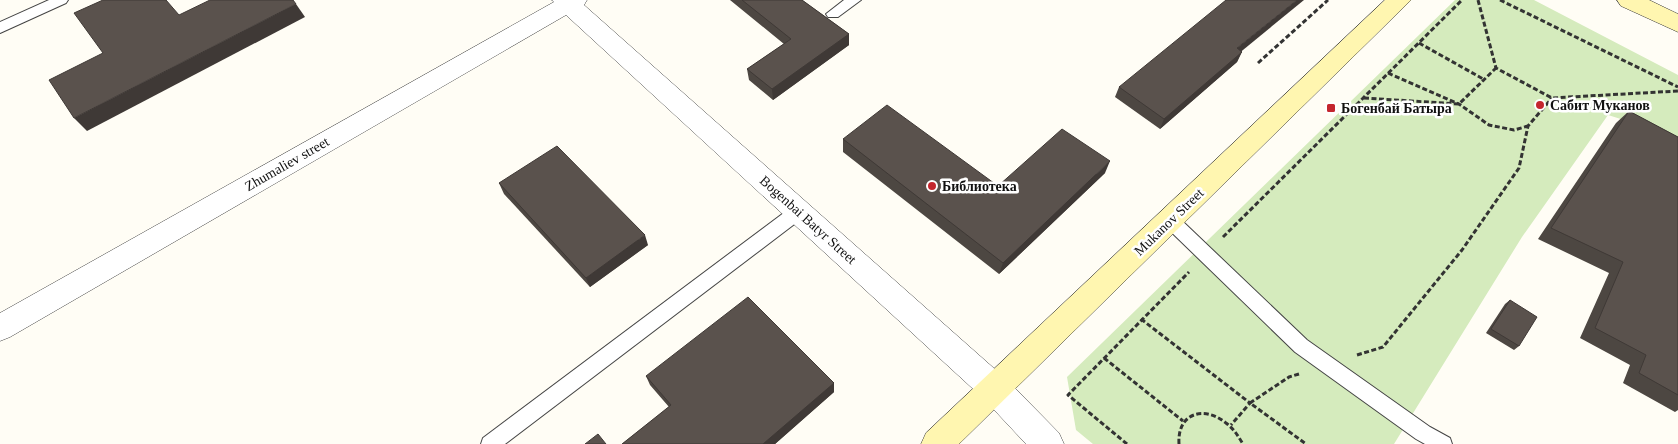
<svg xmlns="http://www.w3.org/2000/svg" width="1678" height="444" font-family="Georgia,serif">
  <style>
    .green { fill: #d5ebbd }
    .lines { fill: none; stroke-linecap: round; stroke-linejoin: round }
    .service-casing { stroke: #444; stroke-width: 2 }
    .minor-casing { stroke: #444; stroke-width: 1 }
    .secondary-casing { stroke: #333; stroke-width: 1 }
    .path { stroke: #333; stroke-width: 3; stroke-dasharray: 5 2.5; stroke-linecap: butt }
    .service { fill: #fff; fill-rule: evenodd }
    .minor { fill: #fff; fill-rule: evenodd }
    .secondary { fill: #fff6b0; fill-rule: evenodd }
    .wall { fill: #4d4742 }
    .shaded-wall { fill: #3f3936 }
    .building { fill: #5a524d; stroke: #3f3936 }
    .poi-dot { fill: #c4262e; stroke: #fff; stroke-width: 2 }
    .labels { text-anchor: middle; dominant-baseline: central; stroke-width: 5; stroke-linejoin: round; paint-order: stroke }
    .poi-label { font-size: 14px; font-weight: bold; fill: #111; stroke: #fff; text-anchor: start }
    .street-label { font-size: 14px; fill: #111; stroke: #fff }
  </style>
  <rect width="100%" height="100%" fill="#fffdf5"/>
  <path class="green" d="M1455 0H1534L1678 75V137L1608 115 1522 237 1394 444H1093L1076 430 1067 377Z"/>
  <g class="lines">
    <g class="service-casing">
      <g id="service">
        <path d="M49 0H68L66 3 0 33V22Z"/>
        <path d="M844 0H861L838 17H828L826 14Z"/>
        <path d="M799 204 805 206 807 211 805 216 505 444H481L483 438 793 206Z"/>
        <path d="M1171 214 1177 216 1307 340 1430 427 1450 438 1452 444H1425L1416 439 1295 352 1165 226 1163 221 1165 216Z"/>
      </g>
    </g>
    <g class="minor-casing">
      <path id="minor" d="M552 0H587L584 5 1006 379 1059 433 1064 444H1026L984 399 566 15 10 337 0 341V313L554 2Z"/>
    </g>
    <g class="secondary-casing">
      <g id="secondary">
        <path d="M1385 0H1411L959 444H921L926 433Z"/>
        <path d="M1617 0H1649L1678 14V32L1621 6Z"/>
      </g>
    </g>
    <g class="path">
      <path d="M1478 0 1496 68 1552 98 1678 91"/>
      <path d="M1500 0 1678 87"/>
      <path d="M1419 43 1485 80"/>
      <path d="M1258 63 1328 0"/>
      <path d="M1388 73 1459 104 1489 125 1514 130 1528 126"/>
      <path d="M1364 98 1459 104 1496 68"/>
      <path d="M1223 237 1462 0"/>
      <path d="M1141 319 1250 403 1231 425"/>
      <path d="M1357 355 1383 347 1462 250 1519 168 1528 126 1552 98"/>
      <path d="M1104 358 1183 421"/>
      <path d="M1299 374 1289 377 1250 403 1306 444"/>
      <path d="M1127 444 1068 395 1189 272"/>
      <path d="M1179 444C1177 413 1204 405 1226 423 1234 429 1238 436 1243 444"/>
    </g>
    <use href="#service" class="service"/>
    <use href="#minor" class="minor"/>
    <use href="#secondary" class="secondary"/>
  </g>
  <g class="wall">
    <path d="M730 0H802L849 34V45L773 100 749 80 747 69 784 44Z"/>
    <path d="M1242 51 1237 62 1160 129 1115 97 1119 87Z"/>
    <path d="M1629 111 1678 137V410L1675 412 1623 383 1630 365 1580 338 1609 273 1538 239 1616 123Z"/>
    <path d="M843 139 998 186 1105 173 999 274 843 152Z"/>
    <path d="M499 183 648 245 590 287 504 194Z"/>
    <path d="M1510 300 1519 346 1514 350 1486 333 1505 304Z"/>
    <path d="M646 376 834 383V392L775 444H622L669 407 650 385Z"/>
  </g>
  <g class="shaded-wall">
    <path d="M1297 0H1304L1232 59 1237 48Z"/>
    <path d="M296 4 305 17 87 131 74 118Z"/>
    <path d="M849 34V45L773 100 772 89Z"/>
    <path d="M1242 52 1237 62 1160 129 1164 119Z"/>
    <path d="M1110 161 1105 173 999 274 1003 263Z"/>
    <path d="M645 235 648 245 590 287 586 278Z"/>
    <path d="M834 383V392L775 444H763Z"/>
  </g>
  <g class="building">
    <path d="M103 0H166L179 15 210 0H293L296 4 74 118 49 80 103 53 74 13Z"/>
    <path d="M742 0H802L849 34 772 89 747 69 791 39Z"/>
    <path d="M1226 0H1297L1237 48 1242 52 1164 119 1119 87Z"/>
    <path d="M887 105 998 186 1062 129 1110 161 1003 263 843 139Z"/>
    <path d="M1629 111 1678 137V395L1639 373 1646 355 1595 328 1623 262 1551 228Z"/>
    <path d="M557 146 645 235 586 278 499 183Z"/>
    <path d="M748 297 834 383 763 444H622L671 405 646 376Z"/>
    <path d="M1510 300 1537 317 1519 346 1491 329Z"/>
    <path d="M598 434 606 444H585Z"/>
  </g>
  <g class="poi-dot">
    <circle cx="1540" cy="105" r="5"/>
    <rect x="1326" y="103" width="10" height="10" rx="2.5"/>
    <circle cx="932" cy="186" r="5"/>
  </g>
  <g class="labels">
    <g class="poi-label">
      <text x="1550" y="105">Сабит Муканов</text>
      <text x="1341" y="108">Богенбай Батыра</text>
      <text x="942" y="186">Библиотека</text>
    </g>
    <g class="street-label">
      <text transform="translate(287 164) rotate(-30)">Zhumaliev street</text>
      <text transform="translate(808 220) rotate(42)">Bogenbai Batyr Street</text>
      <text transform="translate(1169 222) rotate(-44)">Mukanov Street</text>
    </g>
  </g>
</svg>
